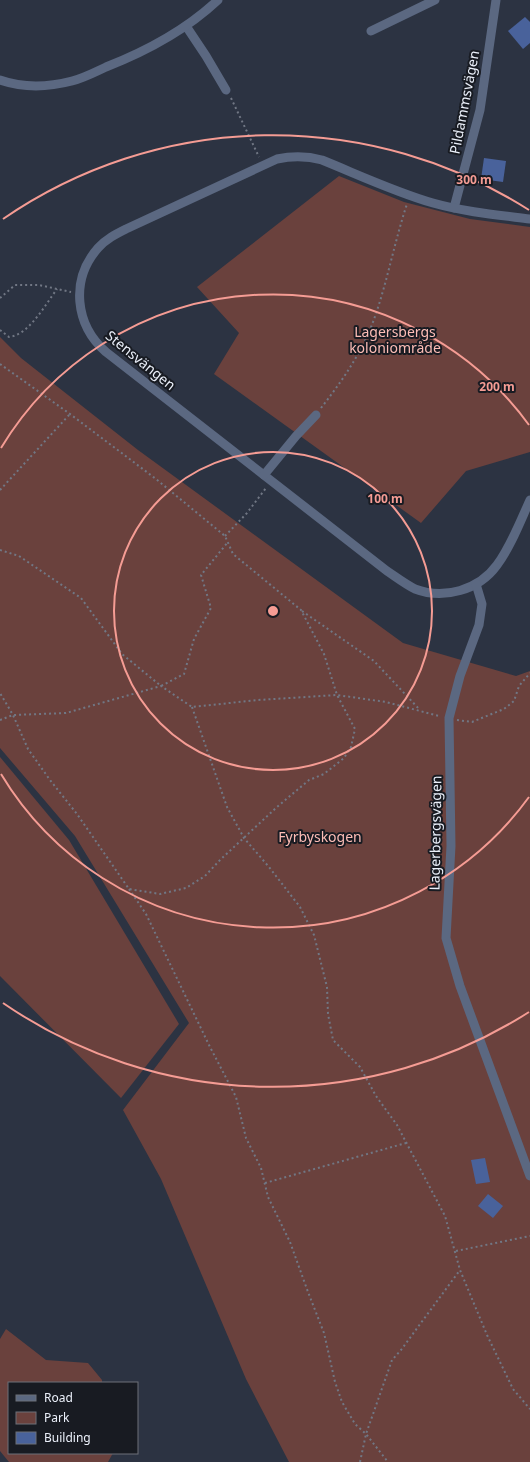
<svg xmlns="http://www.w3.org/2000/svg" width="530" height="1462" font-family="'Noto Sans',sans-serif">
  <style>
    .green { fill: #6a413d }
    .building { fill: #49629b }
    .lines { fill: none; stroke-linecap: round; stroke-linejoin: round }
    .path { stroke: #717784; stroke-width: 2; stroke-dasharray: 2 3; stroke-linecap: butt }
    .minor { stroke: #5b6881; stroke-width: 9 }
    .ring { fill: none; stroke: #f59c94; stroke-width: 2 }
    .labels { text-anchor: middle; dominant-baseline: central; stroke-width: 4; stroke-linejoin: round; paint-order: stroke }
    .street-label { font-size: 14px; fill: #ebf0fa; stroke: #181b22 }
    .park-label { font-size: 14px; fill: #fdbdb6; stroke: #181b22 }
    .centre { fill: #f59c94; stroke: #181b22; stroke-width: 2 }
    .ring-label { font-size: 12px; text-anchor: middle; font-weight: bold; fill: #f59c94; stroke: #181b22; stroke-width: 4; stroke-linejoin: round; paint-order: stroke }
  </style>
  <rect width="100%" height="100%" fill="#2c3342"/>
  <g class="green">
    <path d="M339 176 404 202 470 219 530 227V452L466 471 421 523 214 374 239 333 197 287Z"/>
    <path d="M0 337 21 358 138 450 403 643 516 676 530 671V1462H289L246 1379 161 1179 123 1110 189 1023 75 836 0 748Z"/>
    <path d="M0 757 69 840 179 1024 121 1098 0 976Z"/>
    <path d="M6 1329 46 1360 88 1363 102 1380V1383H9V1453H113L108 1462H9L0 1451V1339Z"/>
  </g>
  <g class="building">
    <path d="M525 17 530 22V43L523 49 508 31Z"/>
    <path d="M484 158 506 161 503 182 481 179Z"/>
    <path d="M485 1158 490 1182 476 1184 471 1160Z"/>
    <path d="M488 1194 503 1206 493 1218 478 1206Z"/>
  </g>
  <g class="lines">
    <g class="path">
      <path d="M231 98 259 157"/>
      <path d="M0 298 15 285H39L71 292"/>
      <path d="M0 330 9 337C29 335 45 305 57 289"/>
      <path d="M0 364 70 414 156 479 225 536 233 554 301 610 324 654 337 695 355 729 351 747 344 758 324 774 309 780 277 807 220 860 205 876 186 888 160 894 129 889 77 814 50 780 28 749 13 715 0 693"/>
      <path d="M321 408C342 381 361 354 373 322 387 284 394 243 407 204"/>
      <path d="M0 490 70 414"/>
      <path d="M225 536 247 513 266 488"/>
      <path d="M0 550 19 556 81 598 122 654 161 686 184 674 194 639 211 608 201 575 228 542"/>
      <path d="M302 611 374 661 420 710"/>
      <path d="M192 707 227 807 244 838 269 867 300 907 314 935 327 987 328 1014 333 1040 360 1067 376 1096 397 1125 445 1216 460 1270 487 1335 513 1389 530 1409"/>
      <path d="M0 720 13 715 66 713 161 686 192 707 258 700 337 695 386 702 439 716"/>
      <path d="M457 720 472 722 504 709 514 701 519 686 530 673"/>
      <path d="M129 889 146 914 209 1045 236 1097 246 1138 261 1168 268 1197 290 1242 308 1292 324 1333 335 1382 342 1402 355 1424 366 1434 388 1462"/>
      <path d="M265 1183 406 1143"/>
      <path d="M456 1251 530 1236"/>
      <path d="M360 1462 366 1434 392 1360 401 1350 460 1270"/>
    </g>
    <g class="minor">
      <path d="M186 26 206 56 226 90"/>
      <path d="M371 31 435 0"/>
      <path d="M0 80C23 88 49 87 72 81 84 78 95 72 106 67 147 51 186 30 218 0"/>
      <path d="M454 208 480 110 496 0"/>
      <path d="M530 219C498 215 465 212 433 203 395 192 359 175 322 160 307 156 292 156 277 159L126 229C116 234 106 239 98 248 70 280 75 325 106 352L387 571C396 577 405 584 415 589 444 600 479 590 497 565 511 546 520 522 530 500"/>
      <path d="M264 475 296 436 316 415"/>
      <path d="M476 584 482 604 479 625 460 676 449 718 451 846 446 938 460 986 530 1176"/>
    </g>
  </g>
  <g class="ring">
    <circle cx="273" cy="611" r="159"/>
    <path d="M529 797A317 317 0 0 1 1 774M1 448A317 317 0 0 1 529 425"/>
    <path d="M529 1012A476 476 0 0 1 3 1003M3 219A476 476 0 0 1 529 210"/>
  </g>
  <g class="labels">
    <g class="street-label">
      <text transform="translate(464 102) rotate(-79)">Pildammsvägen</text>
      <text transform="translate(141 360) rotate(39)">Stensvängen</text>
      <text transform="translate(435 833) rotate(-89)">Lagerbergsvägen</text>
    </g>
    <g class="park-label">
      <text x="395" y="331">Lagersbergs<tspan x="395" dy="16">koloniområde</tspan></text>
      <text x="320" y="836">Fyrbyskogen</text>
    </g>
  </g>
  <circle cx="273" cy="611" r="6" class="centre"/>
  <g class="ring-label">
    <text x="474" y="184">300 m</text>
    <text x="497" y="391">200 m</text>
    <text x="385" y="503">100 m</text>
  </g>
  <rect x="8" y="1382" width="130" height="72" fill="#181b22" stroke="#6c7078"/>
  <rect x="16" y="1395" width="20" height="6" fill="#5b6881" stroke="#6c7078"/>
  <text x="44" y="1402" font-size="12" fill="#ebf0fa">Road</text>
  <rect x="16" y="1412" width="20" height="12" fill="#6a413d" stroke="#6c7078"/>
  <text x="44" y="1422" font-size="12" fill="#ebf0fa">Park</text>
  <rect x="16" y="1432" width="20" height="12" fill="#49629b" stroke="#6c7078"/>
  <text x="44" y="1442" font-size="12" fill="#ebf0fa">Building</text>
</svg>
